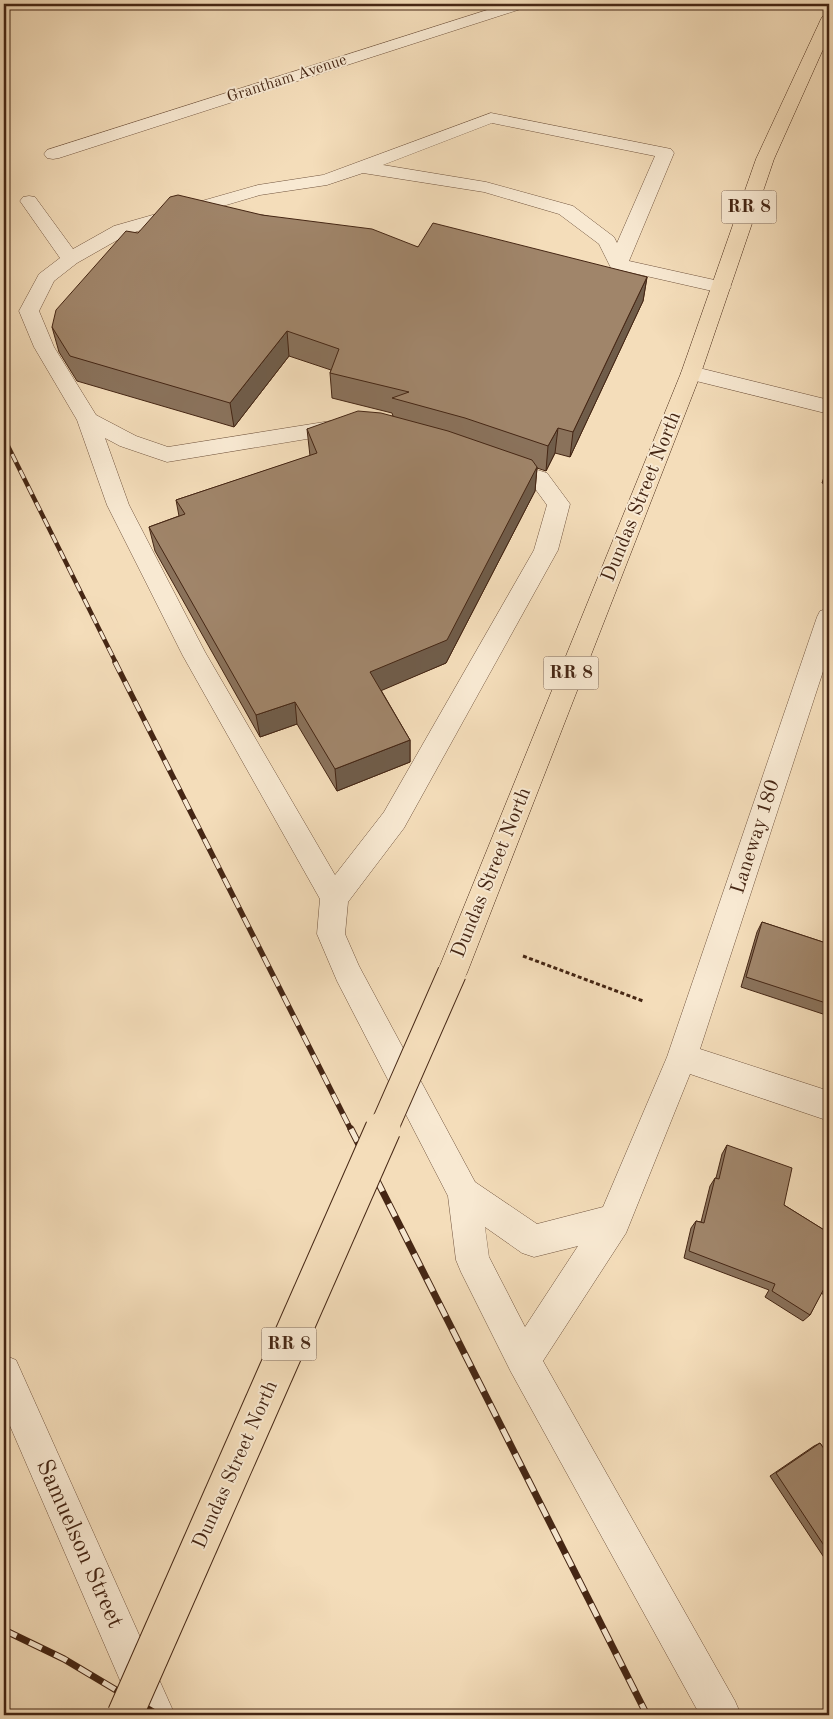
<svg xmlns="http://www.w3.org/2000/svg" width="833" height="1719" font-family="'Old Standard TT',serif">
  <style>
    .lines { fill: none; stroke-linecap: round; stroke-linejoin: round }
    .minor-casing { stroke: #71543e; stroke-width: 1 }
    .major-casing { stroke: #452614; stroke-width: 1 }
    .path { stroke: #452614; stroke-width: 3; stroke-dasharray: 4 2.5; stroke-linecap: butt }
    .minor { fill: #f8e9d2; fill-rule: evenodd }
    .major { fill: #f4ddba; fill-rule: evenodd }
    .rail-far2-casing { stroke: #452614; stroke-width: 4.5 }
    .rail-far1-casing { stroke: #452614; stroke-width: 5.5 }
    .rail-casing { stroke: #452614; stroke-width: 7 }
    .rail-far2 { stroke: #f8e9d2; stroke-width: 3; stroke-dasharray: 9; stroke-linecap: butt }
    .rail-far1 { stroke: #f8e9d2; stroke-width: 4; stroke-dasharray: 11; stroke-linecap: butt }
    .rail { stroke: #f8e9d2; stroke-width: 5; stroke-dasharray: 14; stroke-linecap: butt }
    .major-bridge-far1-casing { stroke: #452614; stroke-width: 30; stroke-linecap: butt }
    .major-bridge-casing { stroke: #452614; stroke-width: 37; stroke-linecap: butt }
    .major-bridge-far1 { stroke: #f4ddba; stroke-width: 28 }
    .major-bridge { stroke: #f4ddba; stroke-width: 35 }
    .wall { fill: #8a725b; stroke: #452614 }
    .shaded-wall { fill: #705d4a; stroke: #452614 }
    .building { fill: #a0856a; stroke: #452614 }
    .labels { text-anchor: middle; dominant-baseline: central; stroke-width: 4; stroke-linejoin: round; paint-order: stroke }
    .far-street-label { font-size: 16px; fill: #452614; stroke: #f8e9d2 }
    .shield { fill: #f8e9d2; stroke: #7b604d; stroke-width: 1 }
    .shield-label { font-size: 19px; font-weight: bold; fill: #452614 }
    .street-label { font-size: 20px; fill: #452614; stroke: #f8e9d2 }
    .near-street-label { font-size: 24px; fill: #452614; stroke: #f8e9d2 }
  </style>
  <rect width="100%" height="100%" fill="#f4ddba"/>
  <filter id="stains"><feTurbulence type="fractalNoise" baseFrequency=".004" numOctaves="4"/><feColorMatrix values="0 0 0 0 .2 0 0 0 0 .09 0 0 0 0 .02 0 0 0 .5 -.17"/></filter>
  <radialGradient id="worn" r=".72"><stop offset=".6" stop-color="#630" stop-opacity="0"/><stop offset="1" stop-color="#630" stop-opacity=".3"/></radialGradient>
  <g class="lines">
    <g class="minor-casing">
      <g id="minor">
        <path d="M506 4H529L527 7 59 158 53 159 47 158 44 154 47 150Z"/>
        <path d="M819 40 829 42V52L813 48 811 45 813 42Z"/>
        <path d="M491 113 671 149 674 153 629 261 728 283 731 287 728 291 721 293 611 268 599 244 559 214 484 192 363 173 327 185 260 195 128 234 77 263 54 281 39 311 54 347 96 415 136 436 168 447 343 419 351 421 354 426 351 431 343 433 167 462 120 446 105 438 129 505 205 652 335 875 384 812 534 550 547 505 531 483 494 471 491 466 494 461 502 459 547 473 570 504 558 550 404 828 348 902 345 934 359 966 475 1182 537 1224 603 1207 667 1057 817 617 820 611 829 608V653L700 1049 829 1091V1121L690 1074 626 1233 543 1361 735 1701 741 1715H700L511 1372 461 1272 456 1260 448 1196 337 981 317 934 320 899 183 656 107 505 77 420 34 347 19 311 39 274 60 258 20 201 23 197 29 196 35 197 73 249 114 226 258 185 323 175ZM492 123 655 156 617 243 614 237 573 206 486 182 383 165ZM485 1227 522 1253 534 1257 578 1246 525 1327 489 1257Z"/>
        <path d="M691 366 829 400V414L684 378 681 373 684 368Z"/>
        <path d="M4 1355 16 1360 175 1715H135L4 1412Z"/>
      </g>
    </g>
    <g class="major-casing">
      <path id="major" d="M829 14V36L774 159 701 373 467 973 462 982 452 986 442 982 437 973 681 373 756 159 821 19 823 16Z"/>
    </g>
    <path class="path" d="M523 956 643 1001"/>
    <use href="#minor" class="minor"/>
    <use href="#major" class="major"/>
    <g class="rail-far2-casing">
      <path id="rail-far2" d="M4 438 116 663"/>
    </g>
    <g class="rail-far1-casing">
      <path id="rail-far1" d="M115 662 351 1130"/>
    </g>
    <g class="rail-casing">
      <g id="rail">
        <path d="M351 1129 647 1715"/>
        <path d="M4 1630 64 1659 158 1715"/>
      </g>
    </g>
    <use href="#rail-far2" class="rail-far2"/>
    <use href="#rail-far1" class="rail-far1"/>
    <use href="#rail" class="rail"/>
    <g class="major-bridge-far1-casing">
      <path id="major-bridge-far1" d="M383 1130 452 973"/>
    </g>
    <g class="major-bridge-casing">
      <path id="major-bridge" d="M125 1715 383 1129"/>
    </g>
    <use href="#major-bridge-far1" class="major-bridge-far1"/>
    <use href="#major-bridge" class="major-bridge"/>
  </g>
  <g class="wall">
    <path d="M262 215 418 247 647 277 643 301 570 457 555 453 546 471 537 468 535 491 446 663 381 690 410 740V762L337 791 297 724 260 737 155 551 149 527 179 516 176 500 310 456 307 429 393 416 392 413 332 398 330 373 331 370 289 356 234 427 77 381 59 352 52 327 138 233Z"/>
    <path d="M829 462V485L822 483Z"/>
    <path d="M762 922 829 944V1016L741 987 757 932Z"/>
    <path d="M727 1145 784 1205 829 1233V1298L821 1293 810 1315 803 1321 765 1297 769 1290 684 1258 691 1228 696 1221 701 1222 710 1186 715 1178H716L722 1154Z"/>
    <path d="M820 1443 829 1456V1565L770 1476 814 1446Z"/>
    <path d="M829 1632V1644L824 1635Z"/>
  </g>
  <g class="shaded-wall">
    <path d="M647 277 643 301 570 457 573 432Z"/>
    <path d="M287 331 289 356 234 427 230 403Z"/>
    <path d="M558 428 555 453 546 471 548 446Z"/>
    <path d="M537 467 535 491 446 663 371 695 370 672Z"/>
    <path d="M295 702 297 724 260 737 256 715Z"/>
    <path d="M410 740V762L337 791 335 769Z"/>
  </g>
  <g class="building">
    <path d="M178 195 262 215 372 229 418 247 433 223 647 277 573 432 558 428 548 446 465 418 392 398 409 392 330 373 339 349 287 331 230 403 70 356 52 327 56 310 126 231 138 233 170 197Z"/>
    <path d="M358 411 381 413 448 431 532 460 537 467 447 640 370 672 410 740 335 769 295 702 256 715 149 527 185 514 176 500 317 453 307 429Z"/>
    <path d="M762 922 829 944V1004L746 977Z"/>
    <path d="M727 1145 792 1168 784 1205 829 1233V1287L826 1285 810 1315 772 1291 775 1284 689 1251 696 1221 704 1223 715 1178 719 1179Z"/>
    <path d="M820 1443 829 1456V1553L776 1473Z"/>
  </g>
  <g class="labels">
    <g class="far-street-label">
      <text transform="translate(287 79) rotate(-18)">Grantham Avenue</text>
    </g>
    <g class="shield">
      <rect x="721.5" y="190.5" width="55" height="33" rx="4"/>
      <rect x="543.5" y="656.5" width="55" height="33" rx="4"/>
      <rect x="261.5" y="1327.5" width="55" height="33" rx="4"/>
    </g>
    <g class="shield-label">
      <text x="749" y="207">RR 8</text>
      <text x="571" y="673">RR 8</text>
      <text x="289" y="1344">RR 8</text>
    </g>
    <g class="street-label">
      <text transform="translate(642 497) rotate(-68)">Dundas Street North</text>
      <text transform="translate(756 837) rotate(-72)">Laneway 180</text>
      <text transform="translate(492 873) rotate(-68)">Dundas Street North</text>
      <text transform="translate(236 1465) rotate(-66)">Dundas Street North</text>
    </g>
    <g class="near-street-label">
      <text transform="translate(79 1544) rotate(66)">Samuelson Street</text>
    </g>
  </g>
  <rect width="833" height="1719" fill="none" stroke="#f4ddba" stroke-width="20"/>
  <rect x="5" y="5" width="823" height="1709" fill="none" stroke="#452614" stroke-width="2.5"/>
  <rect x="10" y="10" width="813" height="1699" fill="none" stroke="#452614"/>
  <rect width="100%" height="100%" filter="url(#stains)"/>
  <rect width="100%" height="100%" fill="url(#worn)"/>
</svg>
